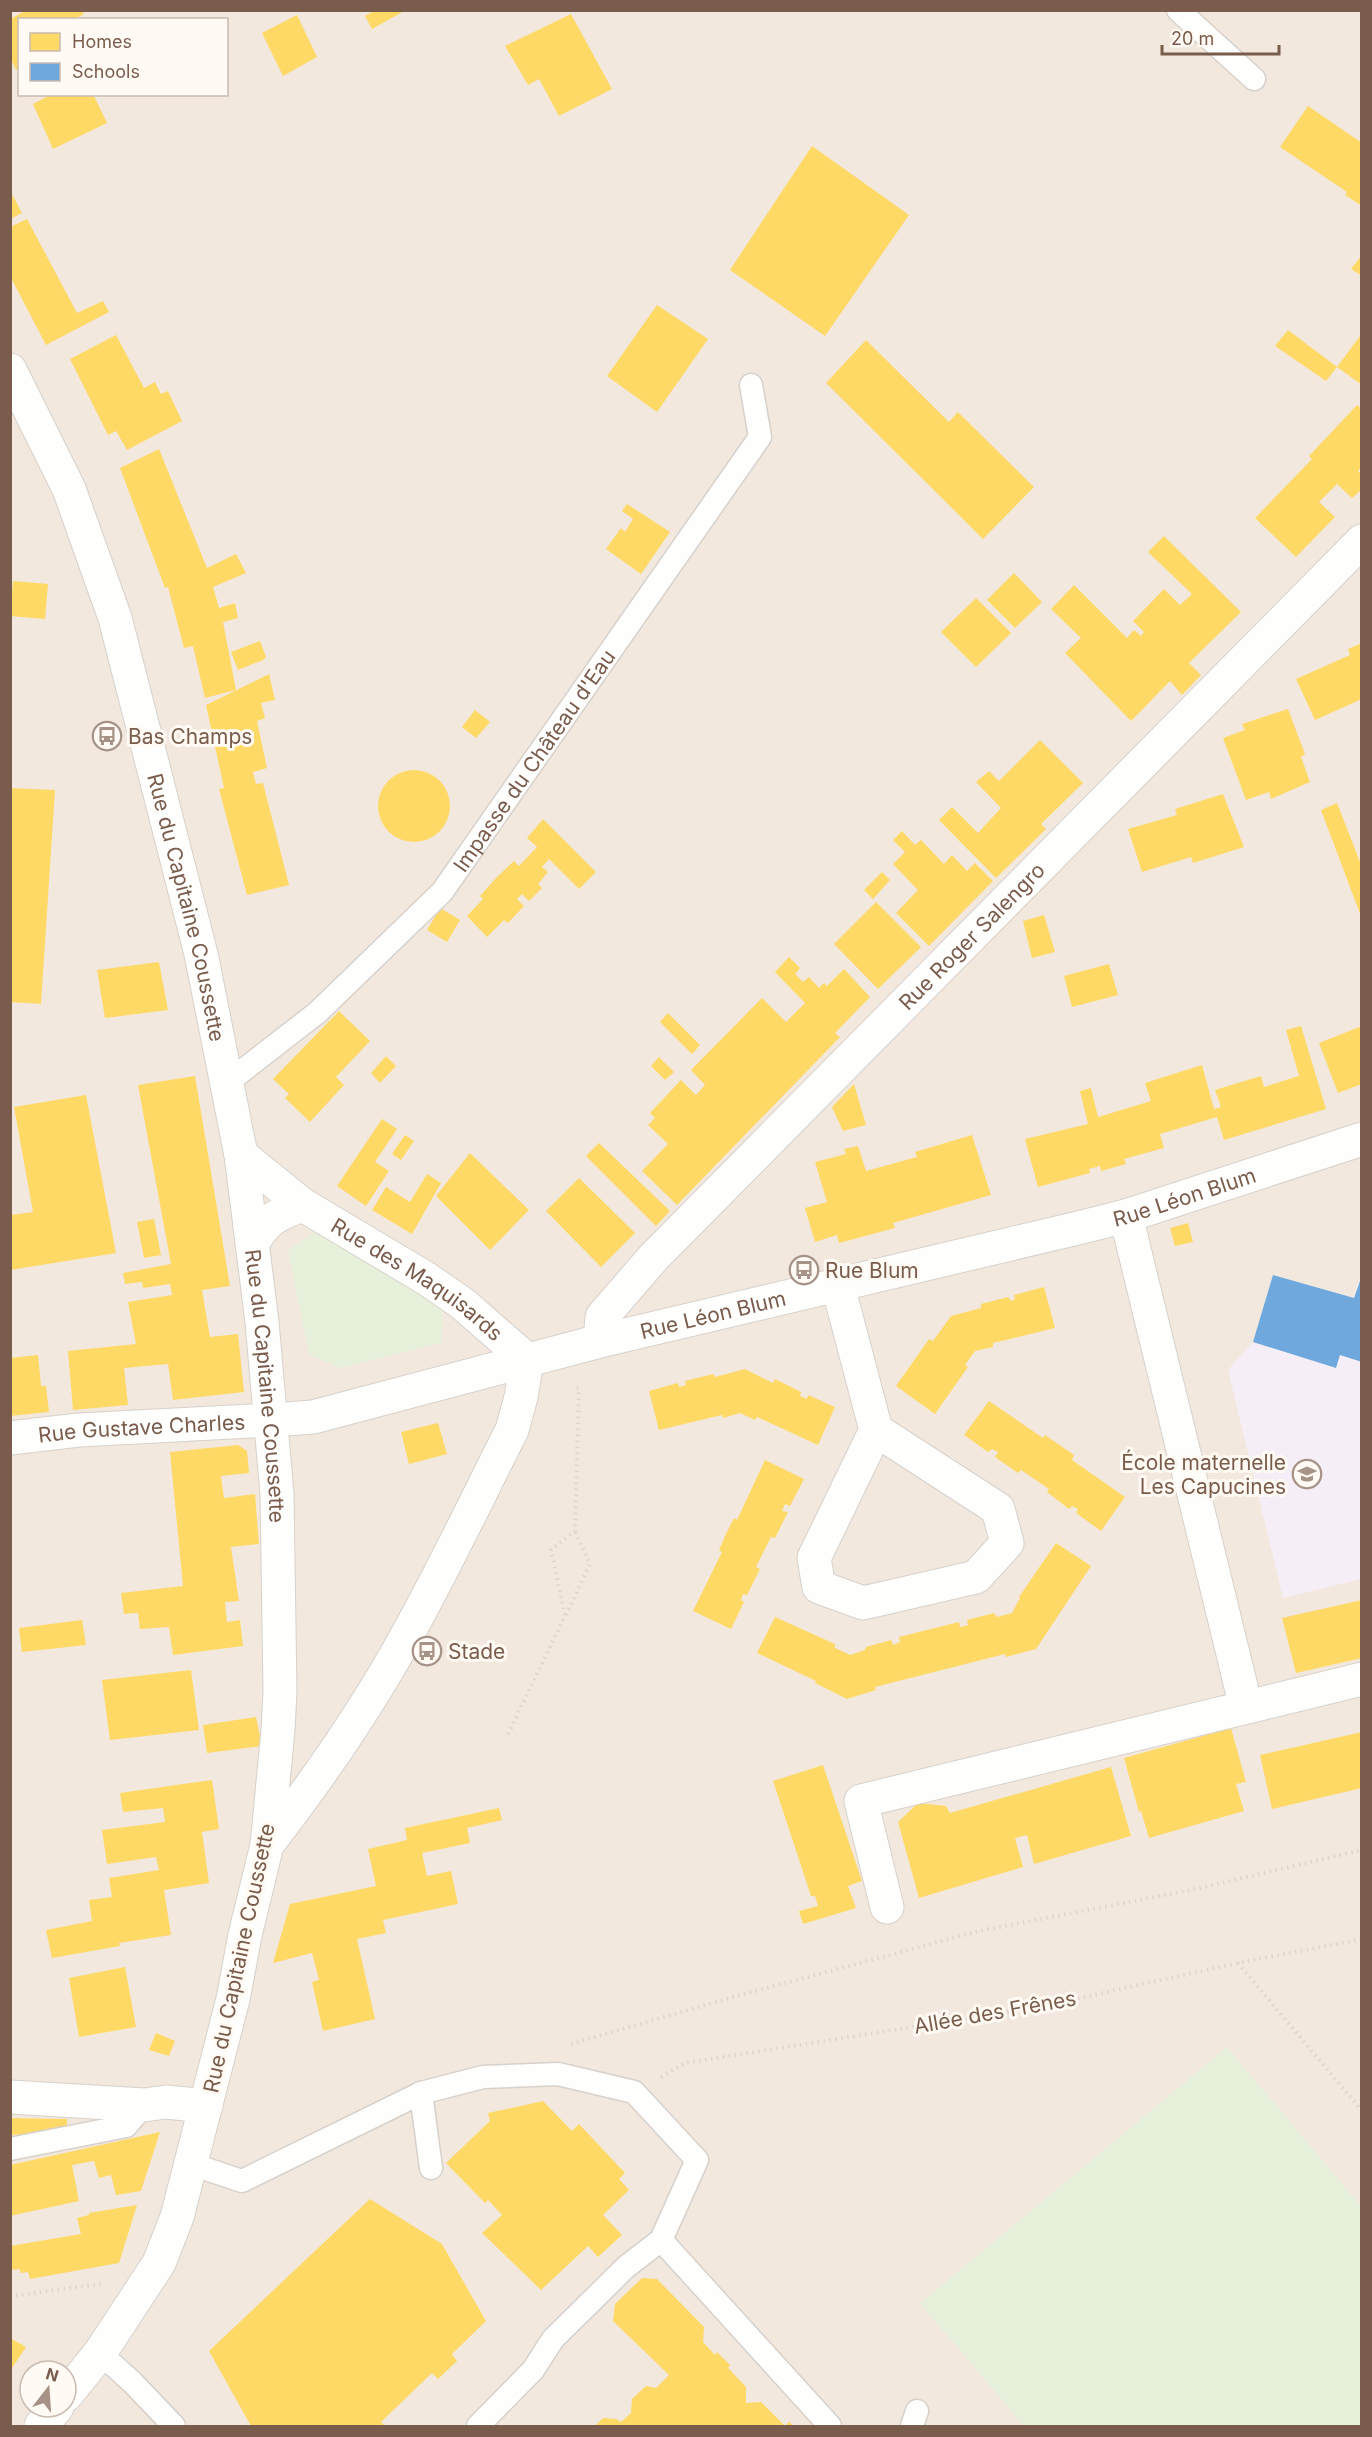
<svg xmlns="http://www.w3.org/2000/svg" width="1372" height="2437" font-family="Inter,sans-serif">
  <style>
    .residential { fill: #f2e8de; fill-rule: evenodd }
    .education { fill: #f6eef6 }
    .green { fill: #e7f0db }
    .homes { fill: #ffd966 }
    .schools { fill: #6fa8dc }
    .lines { fill: none; stroke-linecap: round; stroke-linejoin: round }
    .service-casing { stroke: #d7d1cb; stroke-width: 25 }
    .minor-casing { stroke: #d7d1cb; stroke-width: 35 }
    .tertiary-casing { stroke: #d7d1cb; stroke-width: 35 }
    .path { stroke: #dcd5d0; stroke-width: 4; stroke-dasharray: 1.5 4.5; stroke-linecap: butt }
    .service { stroke: #fefefd; stroke-width: 22 }
    .minor { stroke: #fefefd; stroke-width: 33 }
    .tertiary { stroke: #fefefd; stroke-width: 33 }
    .labels { text-anchor: middle; dominant-baseline: central; stroke-width: 6; stroke-linejoin: round; paint-order: stroke }
    .poi-label { font-size: 21px; fill: #7a5c4d; stroke: #fffaf3; text-anchor: start }
    .street-label { font-size: 21px; fill: #7a5c4d; stroke: #fffaf3 }
  </style>
  <rect width="100%" height="100%" fill="#f9f5f0"/>
  <path class="residential" d="M11 11H1361V2426H11ZM20 20H226V94H20ZM30 2371H66V2407H30Z"/>
  <path class="education" d="M1273 1275 1353 1298 1361 1275V1579L1283 1598 1228 1370 1253 1342Z"/>
  <g class="green">
    <path d="M317 1230 444 1305 441 1343 340 1368 309 1354 288 1251Z"/>
    <path d="M1227 2047 1361 2206V2426H1024L920 2303Z"/>
  </g>
  <g class="homes">
    <path d="M27 10H82L84 14 73 20H20V69L16 70 10 57V19Z"/>
    <path d="M376 10H406L372 29 365 16Z"/>
    <path d="M571 14 612 89 559 116 539 79 528 85 505 46Z"/>
    <path d="M297 15 317 57 283 76 262 33Z"/>
    <path d="M52 94H93L107 123 53 149 33 104Z"/>
    <path d="M1308 106 1362 143V206L1345 195 1347 192 1280 147Z"/>
    <path d="M812 146 909 215 825 336 730 270Z"/>
    <path d="M12 194 22 213 10 219V195Z"/>
    <path d="M27 219 77 313 103 301 109 312 46 345 10 276V227Z"/>
    <path d="M1362 255V276L1351 269Z"/>
    <path d="M657 305 708 339 657 412 607 376Z"/>
    <path d="M1288 330 1337 367 1326 381 1275 346Z"/>
    <path d="M116 335 144 388 155 382 161 394 168 391 182 421 127 450 116 431 108 435 70 359Z"/>
    <path d="M1360 336 1362 338V385L1337 367Z"/>
    <path d="M866 340 949 422 958 412 1034 487 983 539 826 383Z"/>
    <path d="M1357 405 1362 409V467L1358 471 1362 475V489L1352 498 1337 484 1319 502 1335 517 1296 557 1255 518 1312 459 1309 456Z"/>
    <path d="M159 449 207 568 236 554 246 573 213 587 219 608 235 603 238 618 223 622 236 690 205 698 193 646 184 648 168 587 165 588 120 468Z"/>
    <path d="M627 504 670 532 641 574 606 549 621 528 625 532 633 519 622 511Z"/>
    <path d="M1164 536 1241 612 1189 663 1201 675 1182 695 1170 681 1131 721 1065 653 1081 638 1051 609 1074 585 1127 638 1134 630 1141 636 1144 632 1133 621 1164 589 1180 605 1192 594 1148 552Z"/>
    <path d="M1014 573 1042 602 1015 628 987 600Z"/>
    <path d="M13 581 48 584 45 619 10 616Z"/>
    <path d="M976 598 1011 633 976 667 941 632Z"/>
    <path d="M260 641 266 657 263 660 238 670 231 652Z"/>
    <path d="M1362 643V699L1315 720 1296 679 1350 655 1348 649Z"/>
    <path d="M269 674 275 700 261 703 265 718 257 721 267 768 253 772 256 784 263 783 289 885 247 895 219 789 224 788 206 705Z"/>
    <path d="M1288 709 1305 754 1301 757 1310 782 1271 799 1269 792 1246 800 1223 738 1245 730 1242 724Z"/>
    <path d="M475 710 490 722 476 738 462 727Z"/>
    <path d="M1040 740 1083 783 1041 824 1046 829 996 878 939 820 952 807 978 833 1001 808 976 782 989 771 999 781Z"/>
    <circle cx="414" cy="806" r="36"/>
    <path d="M10 788 55 790 41 1004 10 1002Z"/>
    <path d="M1223 794 1244 847 1193 863 1191 857 1142 872 1128 829 1177 815 1175 809Z"/>
    <path d="M1337 803 1362 867V919L1321 810Z"/>
    <path d="M543 819 596 872 579 889 549 859 542 867 548 872 538 884 542 888 529 901 522 894 517 899 524 906 508 923 504 920 487 937 467 916 483 899 480 896 496 878 514 861 519 866 537 847 527 838Z"/>
    <path d="M902 831 915 845 921 840 944 864 952 855 967 871 975 863 993 881 929 946 896 913 918 890 893 864 905 852 893 840Z"/>
    <path d="M882 872 890 880 873 899 864 890Z"/>
    <path d="M876 902 921 947 878 989 834 944Z"/>
    <path d="M440 908 460 920 447 942 427 930Z"/>
    <path d="M1044 915 1055 952 1032 958 1023 921Z"/>
    <path d="M789 957 800 968 795 974 803 982 809 977 819 988 824 983 827 986 844 969 870 997 835 1033 840 1037 677 1205 642 1171 668 1144 648 1125 655 1118 650 1113 681 1080 696 1095 705 1085 691 1070 762 998 786 1022 805 1003 775 972Z"/>
    <path d="M159 962 168 1010 105 1018 97 970Z"/>
    <path d="M1109 964 1118 995 1072 1007 1064 976Z"/>
    <path d="M339 1011 370 1041 336 1077 344 1085 310 1122 285 1098 289 1094 273 1079Z"/>
    <path d="M668 1013 700 1045 692 1054 660 1022Z"/>
    <path d="M1301 1026 1326 1109 1224 1140 1217 1117 1160 1134 1164 1148 1124 1159 1126 1164 1101 1171 1100 1166 1089 1169 1090 1173 1038 1187 1025 1139 1088 1124 1080 1091 1091 1088 1098 1117 1151 1101 1145 1083 1202 1065 1214 1109 1221 1107 1215 1090 1261 1076 1264 1087 1299 1076 1286 1030Z"/>
    <path d="M1362 1026V1084L1338 1093 1319 1043Z"/>
    <path d="M386 1056 396 1066 380 1083 371 1073Z"/>
    <path d="M659 1057 674 1072 665 1080 651 1066Z"/>
    <path d="M195 1076 230 1286 202 1290 210 1337 238 1334 244 1392 173 1400 168 1364 124 1368 128 1405 73 1410 68 1351 136 1344 128 1302 172 1295 170 1284 143 1288 142 1282 125 1284 123 1273 171 1264 138 1085Z"/>
    <path d="M854 1084 866 1125 843 1131 832 1107Z"/>
    <path d="M86 1095 116 1253 10 1270V1215L33 1212 14 1107Z"/>
    <path d="M382 1119 397 1129 375 1162 389 1171 366 1206 337 1186Z"/>
    <path d="M405 1135 414 1141 401 1160 392 1154Z"/>
    <path d="M972 1135 991 1195 893 1223 895 1228 839 1243 837 1235 815 1242 805 1208 827 1202 815 1162 846 1154 844 1149 858 1146 866 1171 917 1157 915 1152Z"/>
    <path d="M599 1143 670 1211 656 1226 586 1156Z"/>
    <path d="M470 1153 529 1210 490 1250 436 1196Z"/>
    <path d="M427 1174 441 1183 412 1234 372 1210 386 1187 410 1202Z"/>
    <path d="M579 1178 635 1233 601 1267 546 1211Z"/>
    <path d="M154 1219 161 1255 144 1258 137 1222Z"/>
    <path d="M1188 1223 1193 1242 1175 1246 1170 1228Z"/>
    <path d="M1044 1287 1055 1328 993 1343V1347L975 1351 965 1365 968 1367 935 1414 896 1386 929 1339 933 1341 951 1316 981 1308V1304L1008 1297 1011 1301 1015 1299 1014 1295Z"/>
    <path d="M38 1355 41 1386H46L49 1412 10 1416V1358Z"/>
    <path d="M745 1369 773 1383 775 1379 801 1392 800 1396 807 1399 808 1395 835 1407 818 1445 757 1417 755 1420 740 1413 723 1418 722 1415 659 1430 649 1391 678 1383 679 1387 686 1385 685 1381 713 1374 715 1377Z"/>
    <path d="M989 1401 1043 1438 1045 1435 1074 1455 1072 1460 1125 1497 1101 1531 1076 1513 1078 1509 1072 1506 1069 1509 1047 1492 1049 1489 1021 1470 1018 1473 995 1457 998 1452 992 1449 988 1452 964 1435Z"/>
    <path d="M438 1423 447 1454 409 1464 401 1432Z"/>
    <path d="M238 1445 247 1451 249 1473 221 1476 224 1498 255 1494 259 1544 231 1547 239 1601 225 1602 227 1622 240 1620 243 1646 173 1655 169 1627 140 1629 138 1613 124 1614 121 1593 183 1586 170 1452Z"/>
    <path d="M765 1460 804 1479 790 1506 785 1504 782 1511 788 1512 775 1538 771 1537 756 1567 760 1569 747 1595 743 1594 741 1600 744 1602 731 1629 693 1611 722 1552 719 1550 726 1534 734 1518 737 1520Z"/>
    <path d="M1056 1543 1091 1566 1036 1649 1006 1657 1005 1654 875 1687 876 1690 847 1699 815 1683 816 1681 757 1653 775 1617 835 1644V1648L850 1655 865 1650 866 1647 891 1640 893 1645 900 1642 899 1637 959 1622 960 1627 968 1625 967 1620 994 1613 997 1617 1012 1613 1020 1598 1019 1597Z"/>
    <path d="M1362 1600V1658L1296 1673 1282 1618Z"/>
    <path d="M82 1620 86 1645 22 1652 19 1628Z"/>
    <path d="M191 1670 199 1730 110 1740 102 1680Z"/>
    <path d="M256 1717 262 1746 207 1753 203 1725Z"/>
    <path d="M1231 1728 1246 1782 1236 1784 1244 1811 1149 1838 1141 1811 1139 1812 1124 1758Z"/>
    <path d="M1362 1732V1788L1272 1809 1260 1755Z"/>
    <path d="M823 1765 862 1881 848 1886 856 1908 803 1924 799 1911 818 1906 815 1896H811L773 1781Z"/>
    <path d="M1111 1767 1131 1836 1034 1864 1027 1835 1015 1838 1023 1867 919 1898 898 1822 918 1803 946 1806 950 1813Z"/>
    <path d="M212 1780 219 1829 202 1832 209 1883 164 1890 171 1935 119 1943 120 1946 52 1958 46 1930 92 1921 89 1900 112 1897 109 1878 159 1870 156 1857 107 1864 102 1830 165 1822 163 1808 123 1812 120 1793Z"/>
    <path d="M499 1808 502 1820 467 1828 470 1843 422 1853 427 1876 451 1871 458 1904 383 1920 386 1933 357 1939 375 2019 323 2031 312 1982 319 1980 312 1953 273 1963 290 1904 376 1886 368 1849 407 1840 405 1828Z"/>
    <path d="M125 1967 136 2027 79 2037 69 1978Z"/>
    <path d="M156 2033 175 2041 169 2056 149 2050Z"/>
    <path d="M543 2101 572 2131 579 2124 625 2173 619 2179 629 2190 603 2215 622 2235 598 2257 588 2246 541 2290 482 2233 502 2215 488 2200 485 2203 446 2163 490 2121 488 2113Z"/>
    <path d="M10 2118 67 2119V2133L10 2135Z"/>
    <path d="M160 2132 141 2191 116 2195 111 2175 99 2178 94 2161 72 2165 79 2201 10 2216V2165Z"/>
    <path d="M370 2199 442 2244 486 2321 452 2354 457 2361 438 2379 432 2373 381 2422 385 2426H251L209 2351Z"/>
    <path d="M137 2205 119 2263 30 2279 28 2272 20 2273V2269L10 2270V2246L81 2234 77 2218 89 2215V2213Z"/>
    <path d="M642 2278 657 2279 704 2327 703 2342 715 2355 717 2352 730 2365 728 2368 746 2387V2403L761 2402 785 2426 789 2422 794 2426H595L603 2418 616 2419 621 2422 631 2413 632 2399 646 2386 656 2388 669 2375 613 2321 615 2304Z"/>
    <path d="M10 2338 26 2347 10 2371Z"/>
  </g>
  <path class="schools" d="M1273 1275 1354 1298 1362 1275V1362L1340 1355 1336 1368 1253 1342Z"/>
  <g class="lines">
    <g class="service-casing">
      <g id="service">
        <path d="M1178 10 1254 79"/>
        <path id="s1" d="M228 1082 318 1012 442 892 760 437 751 385"/>
        <path d="M421 2093 431 2168"/>
        <path d="M10 2149 126 2126 144 2105"/>
        <path d="M191 2164 242 2181 421 2093 483 2077 558 2074 634 2092 697 2160 661 2240 626 2267 553 2339 533 2370 478 2426"/>
        <path d="M661 2240 830 2426"/>
        <path d="M100 2353 133 2383 174 2426"/>
        <path d="M912 2426 917 2411"/>
      </g>
    </g>
    <g class="minor-casing">
      <g id="minor">
        <path d="M1126 1216 1246 1707"/>
        <path d="M838 1286 876 1430 814 1558 819 1587 863 1603 976 1577 1007 1543 998 1509 876 1430"/>
        <path id="s2" d="M600 1341 602 1317 653 1258 1362 541"/>
        <path id="s3" d="M10 1438 79 1430 272 1420"/>
        <path d="M887 1907 861 1801 1362 1679"/>
        <path d="M10 2097 144 2105 166 2102 206 2106"/>
      </g>
    </g>
    <g class="tertiary-casing">
      <g id="tertiary">
        <path id="s4" d="M10 370 69 489 115 618 201 954 241 1155 262 1322 277 1494 280 1692 278 1730 267 1845 245 1935 233 1999 177 2217 159 2263 100 2353 66 2395"/>
        <path id="s5" d="M241 1155 303 1205 427 1279 463 1304 527 1360"/>
        <path d="M252 1244C266 1220 276 1214 303 1205"/>
        <path id="s6" d="M272 1420 313 1417 600 1341 1078 1228 1126 1216 1362 1139"/>
        <path d="M267 1845C318 1779 366 1710 406 1637 444 1569 477 1499 512 1430L521 1397 527 1360"/>
        <path d="M41 2426 57 2407"/>
      </g>
    </g>
    <g class="path">
      <path d="M566 1615 590 1564 575 1531"/>
      <path d="M508 1734 565 1616 551 1550 575 1531 579 1389 575 1387"/>
      <path d="M1238 1963 1362 2111"/>
      <path d="M571 2044 733 1997 979 1931 1191 1890 1362 1850"/>
      <path d="M661 2077 685 2063 1039 2007 1238 1963 1362 1939"/>
      <path d="M10 2296 102 2284"/>
    </g>
    <use href="#service" class="service"/>
    <use href="#minor" class="minor"/>
    <use href="#tertiary" class="tertiary"/>
  </g>
  <defs>
    <g id="bus-ring" transform="scale(1.5)"><circle r="9.5" fill="#fffaf3" stroke="#a69286" stroke-width="1.5"/><path d="M-5-6H5V4H4V6H2V4H-2V6H-4V4H-5ZM-3.5-4V0h7V-4ZM-3.5 1.2v1.5H-2V1.2ZM2 1.2v1.5H3.5V1.2Z" fill="#a69286"/></g>
    <g id="school-ring" transform="scale(1.5)"><circle r="9.5" fill="#fffaf3" stroke="#a69286" stroke-width="1.5"/><path d="M0-5L7-2L0 1L-7-2ZM-4 1L0 2.5L4 1V4Q0 6-4 4Z" fill="#a69286"/></g>
  </defs>
  <g fill-rule="evenodd">
    <use href="#bus-ring" x="107" y="736"/>
    <use href="#bus-ring" x="804" y="1270"/>
    <use href="#school-ring" x="1307" y="1474"/>
    <use href="#bus-ring" x="427" y="1651"/>
  </g>
  <g class="labels">
    <g class="poi-label">
      <text x="128" y="736">Bas Champs</text>
      <text x="825" y="1270">Rue Blum</text>
      <text x="1286" y="1462" text-anchor="end">École maternelle<tspan x="1286" dy="24">Les Capucines</tspan></text>
      <text x="448" y="1651">Stade</text>
    </g>
    <g class="street-label">
      <text stroke="none"><textPath href="#s1" startOffset="447">Impasse du Château d'Eau</textPath></text>
      <text stroke="none"><textPath href="#s4" startOffset="568">Rue du Capitaine Coussette</textPath></text>
      <text stroke="none"><textPath href="#s2" startOffset="555">Rue Roger Salengro</textPath></text>
      <text stroke="none"><textPath href="#s6" startOffset="940">Rue Léon Blum</textPath></text>
      <text stroke="none"><textPath href="#s5" startOffset="216">Rue des Maquisards</textPath></text>
      <text stroke="none"><textPath href="#s6" startOffset="454">Rue Léon Blum</textPath></text>
      <text stroke="none"><textPath href="#s4" startOffset="1054">Rue du Capitaine Coussette</textPath></text>
      <text stroke="none"><textPath href="#s3" startOffset="132">Rue Gustave Charles</textPath></text>
      <text transform="translate(239 1958) rotate(-78)">Rue du Capitaine Coussette</text>
      <text transform="translate(995 2012) rotate(-10)">Allée des Frênes</text>
    </g>
  </g>
  <rect width="1372" height="2437" fill="none" stroke="#7a5c4d" stroke-width="24"/>
  <rect x="18" y="18" width="210" height="78" fill="#fffaf3" stroke="#cabbb1" stroke-width="1.5"/>
  <rect x="30" y="33" width="30" height="18" fill="#ffd966" stroke="#cabbb1" stroke-width="1.5"/>
  <text x="72" y="48" font-size="18" fill="#7a5c4d">Homes</text>
  <rect x="30" y="63" width="30" height="18" fill="#6fa8dc" stroke="#cabbb1" stroke-width="1.5"/>
  <text x="72" y="78" font-size="18" fill="#7a5c4d">Schools</text>
  <g transform="translate(48 2389) rotate(17)"><circle r="28" fill="#fffaf3" stroke="#cabbb1" stroke-width="1.5"/>
  <path d="M0-4.5L10 22L0 15L-10 22Z" fill="#a69286"/>
  <text y="-9" font-size="16" font-weight="bold" text-anchor="middle" fill="#7a5c4d">N</text>
  </g>
  <path d="M1162 45v9h117v-9" fill="none" stroke="#7a5c4d" stroke-width="3"/>
  <text x="1171" y="45" font-size="18" fill="#7a5c4d" stroke="#fffaf3" stroke-width="4.5" paint-order="stroke">20 m</text>
</svg>
